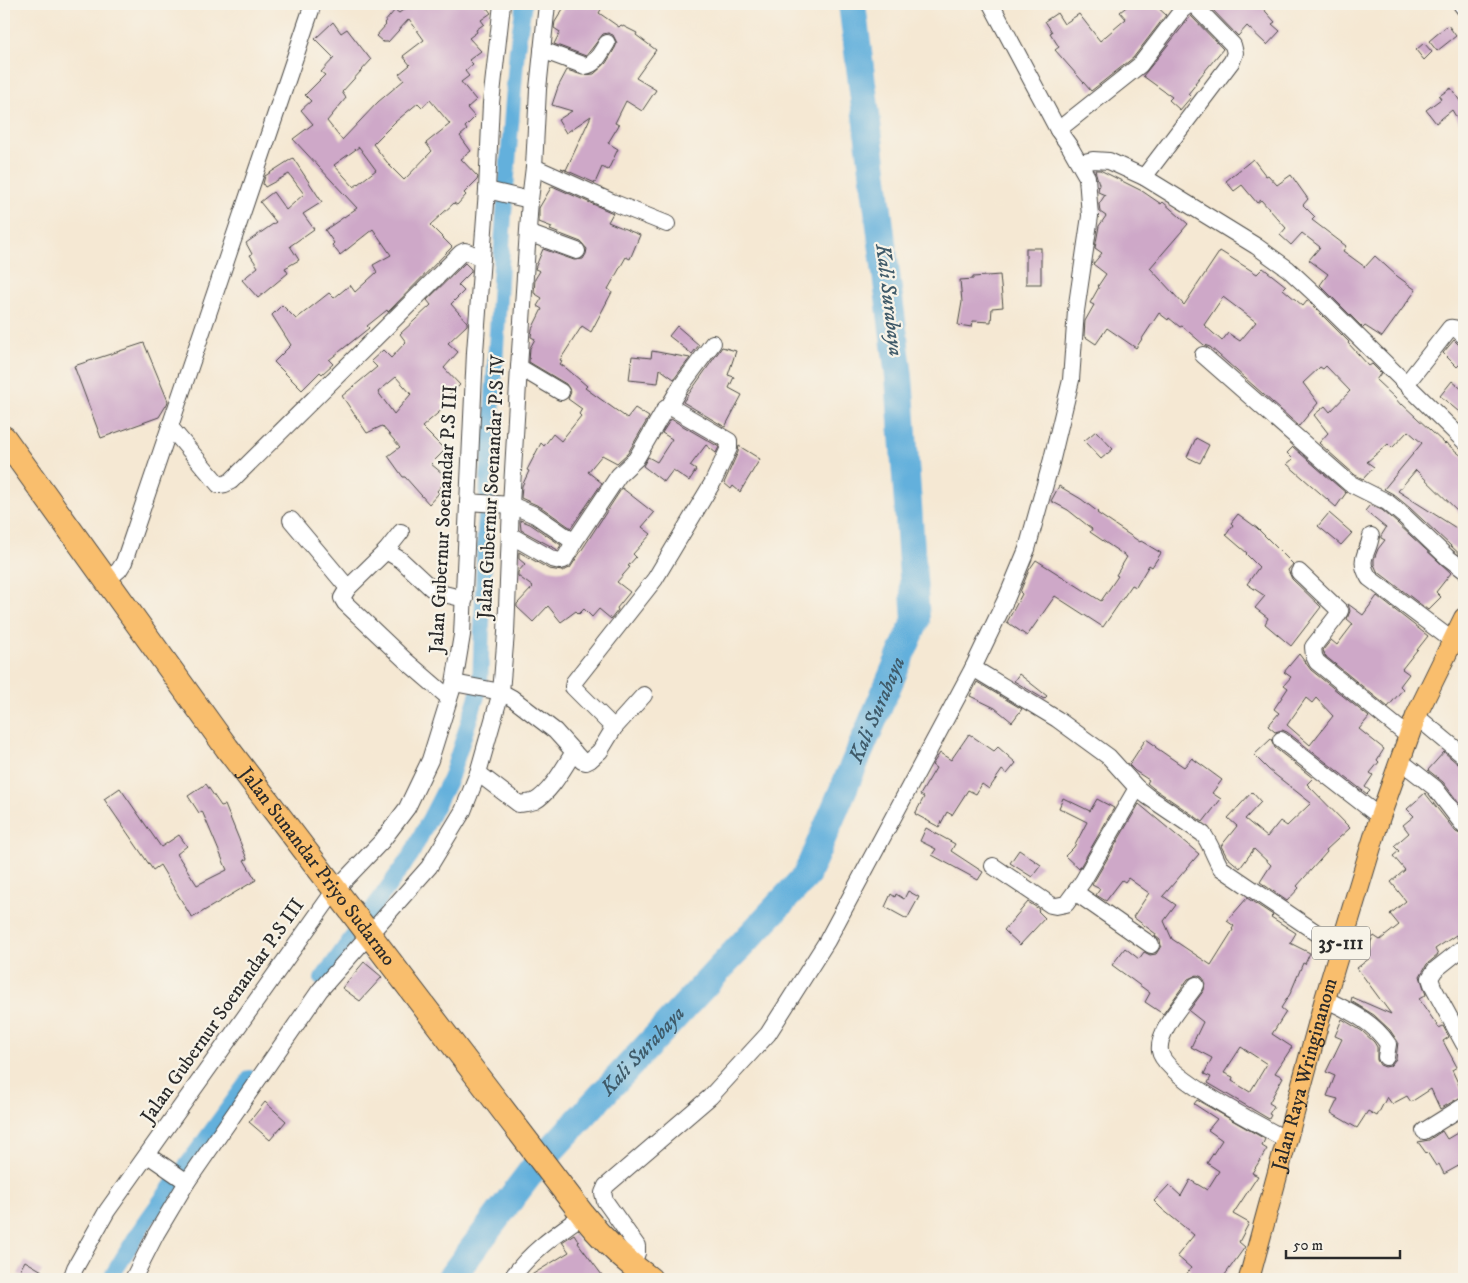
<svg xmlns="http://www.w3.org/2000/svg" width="1468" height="1283" font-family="'IM FELL DW Pica',serif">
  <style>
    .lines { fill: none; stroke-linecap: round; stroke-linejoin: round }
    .canal { stroke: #63b0dc; stroke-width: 16 }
    .river { stroke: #63b0dc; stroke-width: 28 }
    .building { fill: #cea8c8; fill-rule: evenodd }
    .minor-casing { stroke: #494744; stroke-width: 18 }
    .major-casing { stroke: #494744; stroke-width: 22 }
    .highway-casing { stroke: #494744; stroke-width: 26 }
    .minor { stroke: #fff; stroke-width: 16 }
    .major { stroke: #f9be6d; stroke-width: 20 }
    .highway { stroke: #f9be6d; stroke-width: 24 }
    .labels { text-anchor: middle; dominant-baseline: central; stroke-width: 4.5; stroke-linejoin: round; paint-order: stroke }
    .shield { fill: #f7f3e8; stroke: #686764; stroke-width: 1 }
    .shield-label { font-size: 19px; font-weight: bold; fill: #2b2b2b }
    .street-label { font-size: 20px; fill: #2b2b2b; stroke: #f7f3e8 }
    .water-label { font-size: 21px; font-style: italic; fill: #3f5a69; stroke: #f7f3e8 }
  </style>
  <rect width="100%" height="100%" fill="#f7f3e8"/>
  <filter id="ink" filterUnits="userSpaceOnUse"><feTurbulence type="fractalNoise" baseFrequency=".02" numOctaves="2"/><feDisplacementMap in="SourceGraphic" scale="10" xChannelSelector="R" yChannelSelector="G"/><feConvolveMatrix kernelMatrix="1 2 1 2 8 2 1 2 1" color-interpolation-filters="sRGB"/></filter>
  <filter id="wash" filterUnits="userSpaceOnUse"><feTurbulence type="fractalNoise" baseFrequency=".0096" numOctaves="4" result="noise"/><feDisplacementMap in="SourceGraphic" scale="20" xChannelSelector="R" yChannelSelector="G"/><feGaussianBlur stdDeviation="1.12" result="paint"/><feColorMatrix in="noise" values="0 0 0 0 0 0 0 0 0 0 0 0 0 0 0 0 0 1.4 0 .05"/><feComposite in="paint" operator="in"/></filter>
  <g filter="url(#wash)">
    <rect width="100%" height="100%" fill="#f5e8d3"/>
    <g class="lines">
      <g class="canal">
        <path d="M322 979 411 855 450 779 480 687 485 532 504 214 517 49 524 4"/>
        <path d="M110 1279 143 1225 250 1078"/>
      </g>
      <path class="river" id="s1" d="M450 1279 534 1168 806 876 916 620 899 377 852 4"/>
    </g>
    <g id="blocks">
      <g class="building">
        <path d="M411 4H484L491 13 481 20 484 24 476 30 477 32 469 38 481 51 469 60 473 64 465 71 469 76 461 82 476 100 467 108 475 117 465 127 467 130 460 136 471 151 461 159 478 177 477 180 464 193 466 195 457 205 454 203 430 225 452 247 388 312 387 310 367 326 369 328 329 360 333 364 322 374 320 372 302 390 274 362 291 345 272 315 282 305 296 319 329 293 334 298 350 285 355 292 377 272 373 265 391 255 373 229 340 255 332 245 334 243 325 230 357 208 293 139 313 124 301 110 311 101 305 95 325 75 321 72 334 58 315 39 333 22 341 33 347 29 371 60 342 92 346 98 327 121 342 140 378 102 404 80 399 74 410 65 403 56 424 40 409 19 388 42H383L376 36 386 25 384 23 395 10 399 13ZM430 100 450 124 426 143 432 151 404 180 390 166 373 144 395 122 418 103 422 107ZM359 147 376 170 354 187 334 165Z"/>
        <path d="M566 4H604L599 13 619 27 621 25 637 33 636 35 656 50 636 78 656 90 642 111 626 101 615 123 619 125 608 143 618 149 608 170 602 167 595 183 561 168 566 170 591 116 566 133 558 120 572 111 552 105 558 87 567 70 582 75 594 74 606 63 615 48 617 43 613 35 608 33 603 34 586 56 554 44 560 32 554 28 555 22Z"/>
        <path d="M1130 4H1154L1166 15 1133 58 1091 91 1055 50 1059 47 1050 33 1052 32 1045 21 1057 13 1064 24 1079 14 1100 41 1126 19 1120 12Z"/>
        <path d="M1207 4H1259L1275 22 1272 24 1280 31 1267 45 1247 26 1238 36Z"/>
        <path d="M1191 16 1223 49 1195 83 1196 84 1188 94 1191 97 1180 110 1169 100 1172 97 1143 76Z"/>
        <path d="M1448 25 1456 36 1437 51 1429 41Z"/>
        <path d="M1424 43 1432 52 1424 60 1416 50Z"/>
        <path d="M1451 88 1464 107V130L1452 110 1436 123 1426 110 1441 99 1439 96Z"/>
        <path d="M293 158 322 202 303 214 314 229 290 246 299 260 285 268 288 273 258 298 242 280 258 267 250 255 252 254 246 243 276 222 260 202 273 192 286 210 304 194 289 174 265 187 263 184 265 176Z"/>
        <path d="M1253 159 1266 176 1268 175 1277 185 1291 175 1308 199 1303 205 1315 217 1312 220 1346 246 1343 251 1365 267 1375 256 1397 276 1416 290 1382 337 1365 326 1363 328 1320 285 1328 274 1309 260 1320 247 1302 233 1291 245 1280 235 1286 228 1261 200 1257 203 1242 185 1234 191 1226 181Z"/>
        <path d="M1095 170H1100L1142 191 1161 204 1163 202 1188 224 1150 268 1184 305 1220 251 1257 274 1263 268 1286 286 1283 289 1303 306 1307 301 1309 302 1349 342 1348 343 1369 366 1372 364 1381 373 1376 380 1395 398 1401 405 1402 404 1445 444 1446 443 1464 458V517L1416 470 1398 491 1464 533V558L1410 508 1393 494 1384 489 1422 443 1408 431 1392 448 1388 444 1367 462 1374 467 1363 479 1355 475 1319 443 1328 433 1314 415 1325 406 1330 412 1350 391 1326 366 1323 369 1320 367 1303 383 1318 403 1299 426 1210 347 1204 345 1182 326 1180 327 1169 318 1168 320 1159 313 1136 348 1107 328 1096 344 1084 336 1085 321 1094 305 1090 303 1099 287 1098 286 1106 274 1093 264 1102 253 1095 248 1099 226 1106 216 1100 212 1099 204 1105 195 1098 192 1099 184ZM1223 297 1256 322 1240 341 1228 333 1222 341 1204 325Z"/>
        <path d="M552 186 613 213 608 222 640 235 630 259 626 257 608 289 612 292 591 332 582 326 560 360 562 361 560 364 566 368 587 386 585 388 627 418 635 408 649 417 628 453 617 463 602 455 588 472 602 483 571 528 541 507 521 498 522 486 529 471 527 470 541 443 544 446 553 434 561 441 581 416 579 414 582 409 568 399 571 392 566 384 529 362 530 348 535 339 531 337 532 329 542 309 537 306 542 298 534 293 535 279 540 271 535 269 536 266 543 249 574 260 583 259 586 254 587 249 581 242 550 230 552 227 539 222V208Z"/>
        <rect x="1026" y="248" width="15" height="36"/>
        <path d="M465 263 471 269V272L458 285 464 291 451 304 467 322V325L448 343 458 352 444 368 460 385 441 402 445 407 422 427 445 450 431 464 448 478 437 491 439 493 429 504 405 477H403L388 456 400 447 382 426 367 433 342 396 377 367 371 361 383 350 391 358 406 342 400 334 431 305 427 300ZM396 377 411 394 394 414 378 392Z"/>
        <path d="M1000 275 1003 307 992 308 991 322 973 321 972 327 958 325 962 302 960 280 973 279V277Z"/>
        <path d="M677 326 699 345 692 354 669 336Z"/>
        <path d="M1454 340 1464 350V360L1457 367 1443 353Z"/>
        <path d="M144 343 168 401 167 404 159 417 101 438 74 366Z"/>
        <path d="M722 347 736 351 728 375 734 377 729 388 742 395 725 427 683 402Z"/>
        <path d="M652 351 690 358 674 379 660 369 658 383 629 380 632 356 651 358Z"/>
        <path d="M1452 381 1464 391V416L1440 396Z"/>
        <path d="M671 419 719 447 716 453 706 445 690 466 696 470 689 481 673 470 664 482 643 466 648 457 657 462 672 439 662 433Z"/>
        <path d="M1096 431 1113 449 1101 459 1084 441Z"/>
        <path d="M1196 438 1209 445 1200 463 1187 457Z"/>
        <path d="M739 446 760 459 740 492 733 486 731 489 724 483 738 452Z"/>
        <path d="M1293 447 1346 493 1336 507 1287 464 1293 459 1287 453Z"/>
        <path d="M1059 486 1081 499 1098 512 1097 513 1140 542 1141 541 1161 553 1152 567 1149 565 1136 587 1132 585 1103 627 1055 596 1027 636 1007 622 1022 594 1020 592 1029 570 1036 560 1101 601 1118 576 1116 575 1127 557 1090 532 1092 529 1068 510 1051 501Z"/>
        <path d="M622 488 654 513 642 527 651 534 633 554 636 557 628 566 630 567 617 582 630 592 617 608 618 610 611 619 599 609 592 617 584 609 579 614 576 611 561 622 548 606 533 622 517 607V604L533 587 518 576V572L525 564 519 559V552L549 569 562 571 570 568Z"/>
        <path d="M1370 505 1382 510 1397 523 1451 573 1436 592 1441 597 1428 610 1377 571 1374 564V559L1378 549 1385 540 1381 538V536L1386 528 1365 511Z"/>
        <path d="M1329 513 1352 533 1341 545 1318 526Z"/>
        <path d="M1238 514 1257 528 1293 564 1288 570 1292 579 1321 607 1291 646 1265 624 1268 618 1255 608 1265 596 1247 584 1259 567 1246 554 1247 553 1226 535 1233 525 1231 523Z"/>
        <path d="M520 520 530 524 561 545 558 550 521 530Z"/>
        <path d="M1377 596 1428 636 1402 669 1409 674 1400 686 1403 689 1388 707 1325 656 1323 650 1331 640 1337 645 1353 624 1347 619 1350 611 1348 604 1363 615Z"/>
        <path d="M1299 654 1311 670 1369 717 1359 729 1384 749 1377 760 1379 762 1370 773 1373 775 1365 787 1370 791 1367 794 1287 732 1282 730 1275 732 1268 726 1279 713 1274 709 1288 688 1284 685 1291 677 1284 672ZM1306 698 1312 703 1316 698 1333 716 1310 745 1287 725Z"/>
        <path d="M1019 674 1047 696 1044 699 1014 681Z"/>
        <path d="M977 682 1022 709 1012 722 995 708 970 696Z"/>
        <path d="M969 734 994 751 998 747 1016 763 1007 774 1002 770 989 789 982 784 976 794 968 790 952 815 947 812 939 827 915 814 924 797 920 795 936 768 932 765 940 753 951 760Z"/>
        <path d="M1146 739 1156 746 1155 747 1184 767 1192 758 1222 780 1212 793 1221 799 1203 822 1153 788 1147 783 1149 780 1135 771 1129 765Z"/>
        <path d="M1271 739 1275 748 1313 778 1307 784 1350 828 1326 850 1327 852 1297 886 1299 888 1287 901 1260 882 1271 865 1254 849 1240 868 1227 857 1221 846 1237 826 1228 818 1252 792 1261 802 1245 819 1267 837 1280 821 1287 826 1311 803 1269 770 1254 755Z"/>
        <path d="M1444 752 1458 764 1464 766V810L1443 782 1428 770Z"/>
        <path d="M206 784 221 806 225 805 247 859 244 860 256 880 192 918 160 865 153 870 104 799 120 788 161 847 179 835 187 846 177 854 197 885 227 870 202 811 199 813 188 796Z"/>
        <path d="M1425 793 1456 832 1464 836V937L1458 939 1456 935 1435 949 1438 955 1427 964 1420 976 1426 995 1419 999 1439 1028 1443 1026 1449 1037 1443 1041 1457 1067 1452 1070 1464 1096 1459 1098 1440 1109 1431 1089 1411 1102 1407 1096 1392 1104 1387 1097 1377 1116 1368 1111 1357 1128 1331 1113 1338 1099 1327 1096 1335 1076 1326 1072 1342 1039 1335 1036 1342 1019 1362 1031 1374 1042 1377 1047V1060L1380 1065 1385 1067 1390 1066 1396 1059 1398 1042 1390 1030 1374 1015 1351 1001 1352 997 1391 1014 1357 968 1370 958 1363 954 1374 936 1380 940 1399 925 1390 914 1406 901 1391 882 1405 870 1393 856 1399 851 1394 846 1409 833 1403 825 1414 816 1407 809Z"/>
        <path d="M1063 798 1090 811 1097 799 1114 808 1079 869 1065 856 1074 847 1087 822 1059 808Z"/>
        <path d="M1139 804 1199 854 1163 896 1176 905 1164 921 1172 939 1211 965 1233 930 1232 929 1234 926 1227 921 1247 898 1273 915 1271 917 1296 933 1290 943 1310 953 1305 964 1303 963 1290 994 1281 1008 1286 1012 1272 1034 1292 1047 1275 1073 1283 1077 1269 1103 1274 1106 1269 1114 1271 1115 1269 1119 1208 1083 1211 1077 1204 1074 1212 1058 1191 1047 1203 1022 1189 1011 1204 990 1205 981 1202 977 1197 975 1188 979 1163 1014 1145 1002 1150 993 1112 965 1125 948 1139 959 1144 952 1150 955 1156 954 1161 946 1160 940 1155 936 1156 934 1133 917 1149 893 1128 878 1125 882 1122 880 1106 901 1096 895 1100 889 1092 885ZM1241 1047 1267 1064 1250 1092 1232 1081 1233 1077 1224 1073Z"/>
        <path d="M926 828 955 844 951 851 983 872 978 880 932 855 936 849 920 841Z"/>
        <path d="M1019 850 1041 865 1032 877 1010 863Z"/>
        <path d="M908 891 919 897 907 919 885 907 891 894 895 897 896 894 904 899Z"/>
        <path d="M1028 902 1039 909 1038 911 1045 918 1020 945 1004 930Z"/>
        <path d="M364 962 382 977 360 1001 342 988Z"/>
        <path d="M1197 1100 1265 1139 1262 1146 1267 1149 1252 1173 1258 1176 1233 1214 1249 1223 1239 1242 1245 1247 1222 1279H1183L1191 1268 1177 1256 1194 1235 1162 1209 1154 1201 1169 1185 1181 1196 1190 1180 1207 1190 1219 1171 1207 1163 1222 1140 1208 1130 1217 1119 1194 1104Z"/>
        <path d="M265 1102 286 1121 270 1140 249 1122Z"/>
        <path d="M1464 1129V1163L1444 1174 1439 1164 1436 1166 1427 1152 1426 1153 1418 1142 1429 1140 1442 1131 1447 1139Z"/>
        <path d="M574 1234 579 1242 578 1243 605 1279H525L569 1252 562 1242Z"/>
        <path d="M25 1261 42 1271 37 1279H27L18 1274Z"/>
      </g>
    </g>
  </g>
  <g filter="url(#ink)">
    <use href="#blocks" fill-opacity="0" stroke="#494744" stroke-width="1"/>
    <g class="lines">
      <g class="minor-casing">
        <g id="minor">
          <path d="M1461 4 1464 8"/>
          <path d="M542 50 585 66C596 65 601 52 607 43"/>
          <path d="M1058 130 1140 65 1182 10 1189 5H1194L1233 45 1235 53 1232 61 1144 177"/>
          <path d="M1080 163 1093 160 1109 161 1144 177 1256 246 1288 269 1316 295 1464 441"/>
          <path d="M534 167 612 202 667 224"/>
          <path d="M487 190 530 200"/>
          <path d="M528 233 577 251"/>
          <path d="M1203 355 1349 483 1387 502 1404 516 1447 557 1464 570"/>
          <path d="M519 367 561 392"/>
          <path d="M1407 383 1450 328C1456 327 1460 332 1464 336"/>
          <path d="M669 406 681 386 713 343"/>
          <path d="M170 427 219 485 225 484 231 481 461 253 465 251 482 258"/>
          <path d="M468 502 511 505 535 515 574 542"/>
          <path d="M291 520 348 588"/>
          <path d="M510 535 552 559 560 561 564 560 574 542 619 475 636 459 665 409 669 406 729 441V448L713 482 655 579 574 682 573 687 614 728"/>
          <path d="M1371 536C1368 555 1357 558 1369 578L1453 641"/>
          <path d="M386 551 401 532"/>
          <path d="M1299 572 1340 611 1337 616 1313 647 1314 656 1317 662 1408 736"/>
          <path d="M106 581 119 570 124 562 313 4"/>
          <path d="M973 668 1057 719 1109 757 1137 788 1147 796 1203 834C1211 844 1214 857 1221 868L1339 948"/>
          <path d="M454 683 501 692 512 698 555 731 582 761 586 762 590 760 600 751 614 728 644 695"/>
          <path d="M449 698 405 660 345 603 342 598 348 588 386 551 401 560 431 588 444 594 465 599"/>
          <path d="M1416 716 1464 756"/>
          <path d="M1281 740 1380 817"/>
          <path d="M1399 760 1435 788 1464 826"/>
          <path d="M478 773 519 804C524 803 530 803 535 801 551 792 564 767 574 752"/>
          <path d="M993 866 1051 905 1056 906 1066 904 1083 881 1137 788"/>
          <path d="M1075 892 1151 945"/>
          <path d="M1464 947 1435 970 1430 978 1433 987 1464 1044"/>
          <path d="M1196 985C1185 1001 1157 1031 1160 1051 1163 1076 1263 1127 1287 1140"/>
          <path d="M1325 999C1349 1011 1373 1021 1388 1044L1386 1057"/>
          <path d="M1424 1131 1464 1106"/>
          <path d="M148 1155 187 1182"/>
          <path d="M632 1266 637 1253V1246L605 1201 603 1193 606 1186 710 1097 768 1034 827 941 973 668 1007 597 1027 549 1051 463 1071 380 1076 311 1090 216 1087 177 1070 147 1058 130 991 4"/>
          <path d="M71 1279 75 1268 107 1211 335 890 382 841 407 808 430 760 454 683 462 635 475 352 487 190 491 103 502 4"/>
          <path d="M133 1279 156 1234 187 1182 320 990 429 867 463 811 478 773 501 692 506 633 511 505 519 367 530 200 534 167 538 89 547 4"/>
          <path d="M511 1279C530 1252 556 1234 583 1215"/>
        </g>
      </g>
      <g class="major-casing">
        <g id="major">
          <path id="s2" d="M1249 1279 1325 999 1380 817 1416 716 1464 618"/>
        </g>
      </g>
      <g class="highway-casing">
        <g id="highway">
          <path id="s3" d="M4 438 227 748 583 1215C602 1239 625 1261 650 1279"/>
        </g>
      </g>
      <use href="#minor" class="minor"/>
      <use href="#major" class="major"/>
      <use href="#highway" class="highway"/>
    </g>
  </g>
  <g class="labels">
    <rect class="shield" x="1312" y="926.5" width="58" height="33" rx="4"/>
    <g class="shield-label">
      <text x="1341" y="943">35-111</text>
    </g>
    <g class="street-label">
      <text transform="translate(492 487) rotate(-87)">Jalan Gubernur Soenandar P.S IV</text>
      <text transform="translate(444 519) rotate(-87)">Jalan Gubernur Soenandar P.S III</text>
      <text stroke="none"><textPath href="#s3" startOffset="531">Jalan Sunandar Priyo Sudarmo</textPath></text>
      <text transform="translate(223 1011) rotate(-55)">Jalan Gubernur Soenandar P.S III</text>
      <text stroke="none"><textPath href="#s2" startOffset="212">Jalan Raya Wringinanom</textPath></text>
    </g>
    <g class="water-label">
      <text transform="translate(889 300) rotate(83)">Kali Surabaya</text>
      <text stroke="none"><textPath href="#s1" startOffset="719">Kali Surabaya</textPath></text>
      <text stroke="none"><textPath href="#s1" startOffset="299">Kali Surabaya</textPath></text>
    </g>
  </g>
  <rect width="1468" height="1283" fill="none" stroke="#f7f3e8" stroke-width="20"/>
  <path d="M1286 1250v8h114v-8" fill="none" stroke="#2b2b2b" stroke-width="2.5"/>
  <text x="1293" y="1250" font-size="15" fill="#2b2b2b" stroke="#f7f3e8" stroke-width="4" paint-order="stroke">50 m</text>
</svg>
